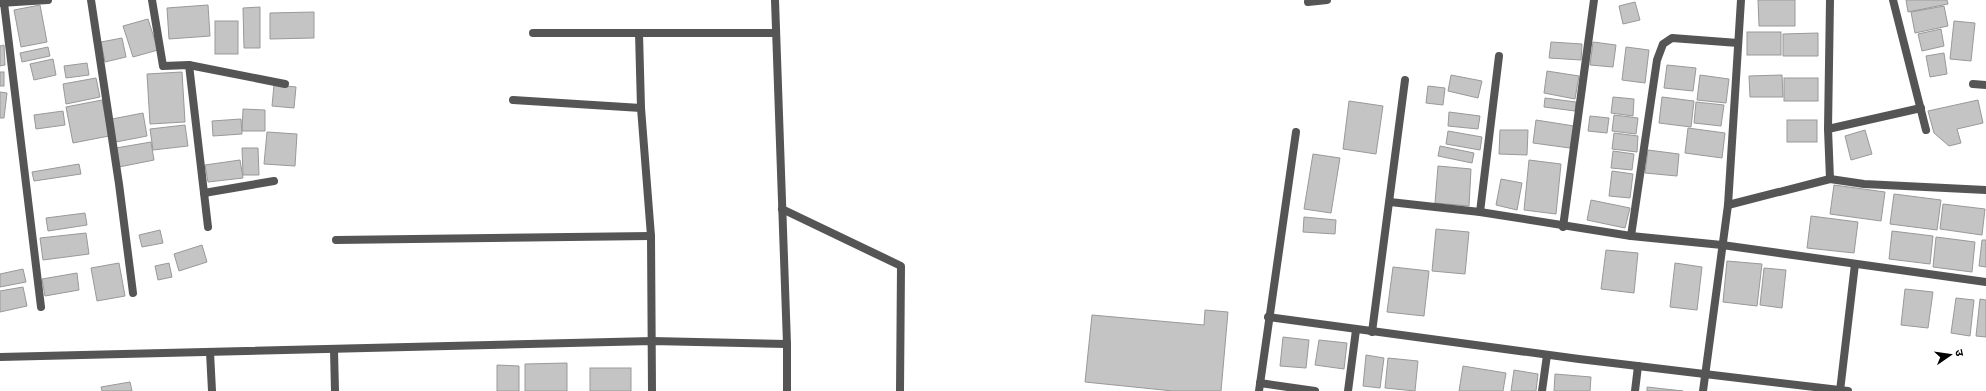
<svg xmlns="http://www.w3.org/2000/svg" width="1986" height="391" font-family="'Roboto Condensed','Noto Sans Devanagari',sans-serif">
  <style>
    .building { fill: #c4c4c4; stroke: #999 }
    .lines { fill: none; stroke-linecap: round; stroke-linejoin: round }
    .street { stroke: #555; stroke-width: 8 }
  </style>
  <rect width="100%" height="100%" fill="#fff"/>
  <g class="building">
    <path d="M1758 0H1795V26H1759Z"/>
    <path d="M1906 0H1947L1948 4 1908 12Z"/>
    <path d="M1635 2 1640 20 1623 24 1619 6Z"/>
    <path d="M40 5 47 42 21 47 14 10Z"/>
    <path d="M208 5 210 36 169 39 167 8Z"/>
    <path d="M1944 6 1948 26 1915 33 1911 12Z"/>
    <path d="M260 7V48H244L243 8Z"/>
    <path d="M314 12V38L270 39V13Z"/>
    <path d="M148 19 158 50 133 57 123 26Z"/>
    <rect x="215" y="21" width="23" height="33"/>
    <path d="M1954 21 1975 23 1971 61 1950 59Z"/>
    <path d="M1941 29 1944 46 1922 51 1918 34Z"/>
    <rect x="1747" y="32" width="34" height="23"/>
    <path d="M1818 33V56H1783V34Z"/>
    <path d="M122 38 126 57 105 62 101 42Z"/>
    <path d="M1551 42 1582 44 1581 60 1549 58Z"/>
    <path d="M1593 42 1616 45 1613 67 1590 65Z"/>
    <path d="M4 45 5 65 0 66V46Z"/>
    <path d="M48 47 50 56 22 62 20 53Z"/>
    <path d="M1626 47 1649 50 1645 83 1622 80Z"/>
    <path d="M1944 53 1947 74 1930 77 1926 56Z"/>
    <path d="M53 59 56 75 34 80 30 64Z"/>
    <path d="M87 63 89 75 66 78 64 66Z"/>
    <path d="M1667 65 1696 68 1693 91 1664 88Z"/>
    <path d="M1547 71 1579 76 1575 99 1544 93Z"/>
    <rect x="0" y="72" width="4" height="14"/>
    <path d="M182 72 185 122 150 124 147 74Z"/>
    <path d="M1451 75 1482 81 1478 98 1448 91Z"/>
    <path d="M1700 75 1729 79 1726 103 1697 100Z"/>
    <path d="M1782 75 1783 97H1750L1749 76Z"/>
    <path d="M96 78 100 97 66 104 63 84Z"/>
    <rect x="1784" y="78" width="34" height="23"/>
    <path d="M274 85 296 87 294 108 272 106Z"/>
    <path d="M1428 86 1445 88 1443 105 1426 103Z"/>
    <path d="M0 92 7 93 4 118H0Z"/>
    <path d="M1613 97 1634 99 1633 116 1611 113Z"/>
    <path d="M1662 97 1694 101 1691 127 1659 123Z"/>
    <path d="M1545 98 1576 102 1575 111 1544 107Z"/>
    <path d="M102 100 109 136 73 143 66 107Z"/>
    <path d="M1978 100 1983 123 1957 129 1961 143 1949 146 1934 133 1928 111Z"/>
    <path d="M1349 101 1383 106 1376 154 1343 149Z"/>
    <path d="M1696 102 1724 105 1721 126 1694 123Z"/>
    <path d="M243 109 265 110V131H242Z"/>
    <path d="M63 111 65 125 36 129 34 115Z"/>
    <path d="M1449 112 1480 116 1478 129 1448 126Z"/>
    <path d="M143 113 147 136 116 142 112 119Z"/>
    <path d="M1614 115 1638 118 1636 134 1612 131Z"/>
    <path d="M1590 116 1609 118 1607 133 1588 131Z"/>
    <path d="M241 119 242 134 213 136 212 121Z"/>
    <path d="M1536 120 1574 126 1570 148 1533 143Z"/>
    <rect x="1787" y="120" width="30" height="22"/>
    <path d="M185 125 188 146 153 150 150 129Z"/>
    <path d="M1688 128 1725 133 1722 158 1685 153Z"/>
    <path d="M1500 130H1528L1527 155 1499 154Z"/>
    <path d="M1865 130 1872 154 1851 160 1845 136Z"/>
    <path d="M1448 131 1482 137 1480 150 1446 144Z"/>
    <path d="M267 132 297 134 295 166 264 164Z"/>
    <path d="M1614 133 1638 136 1637 152 1612 149Z"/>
    <path d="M151 142 154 160 119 167 116 148Z"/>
    <path d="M1440 146 1474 153 1472 163 1438 156Z"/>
    <path d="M242 148H258L259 175H243Z"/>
    <path d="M1648 150 1679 154 1677 176 1645 173Z"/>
    <path d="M1613 151 1634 154 1632 170 1611 168Z"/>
    <path d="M1313 154 1340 158 1331 213 1304 209Z"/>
    <path d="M240 160 243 178 208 182 205 165Z"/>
    <path d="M1529 160 1561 164 1556 214 1524 210Z"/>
    <path d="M79 164 81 174 34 181 32 172Z"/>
    <path d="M1438 166 1471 169 1469 206 1435 203Z"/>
    <path d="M1612 171 1633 174 1630 198 1609 196Z"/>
    <path d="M1501 179 1522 183 1517 210 1496 205Z"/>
    <path d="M1834 185 1885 192 1881 221 1830 214Z"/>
    <path d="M1894 194 1941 200 1937 230 1890 224Z"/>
    <path d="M1591 200 1630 208 1625 228 1587 220Z"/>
    <path d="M1943 204 1985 209 1982 235 1940 229Z"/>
    <path d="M85 213 87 225 48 231 46 218Z"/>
    <path d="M1811 216 1858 222 1854 253 1807 248Z"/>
    <path d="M1304 217 1336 220 1335 234 1303 232Z"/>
    <path d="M1436 229 1469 232 1465 274 1432 271Z"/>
    <path d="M160 230 163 243 142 247 139 235Z"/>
    <path d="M1892 231 1933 236 1930 264 1889 259Z"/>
    <path d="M86 233 89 254 43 260 40 238Z"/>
    <path d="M1936 237 1975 242 1972 272 1933 267Z"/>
    <path d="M1982 240H1986V267L1979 266Z"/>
    <path d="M202 245 207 262 179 271 174 254Z"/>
    <path d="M1606 250 1638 253 1634 293 1601 289Z"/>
    <path d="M1727 261 1762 264 1757 306 1723 302Z"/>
    <path d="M119 263 125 296 97 301 91 268Z"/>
    <path d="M169 263 172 277 158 280 155 266Z"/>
    <path d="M1675 263 1702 267 1697 310 1670 307Z"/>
    <path d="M1393 267 1429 271 1424 316 1387 312Z"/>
    <path d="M1764 268 1786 270 1782 308 1760 305Z"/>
    <path d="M23 269 26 282 0 287V274Z"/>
    <path d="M77 273 79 290 45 296 42 279Z"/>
    <path d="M23 287 27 306 0 312V291Z"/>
    <path d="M1905 289 1933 292 1928 328 1901 325Z"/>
    <path d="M1956 298 1974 300 1970 336 1951 333Z"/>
    <path d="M1980 299 1986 300V337L1976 336Z"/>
    <path d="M1205 310 1228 312 1221 391H1173L1085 382 1092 315 1204 325Z"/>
    <path d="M1283 337 1309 340 1306 368 1280 366Z"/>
    <path d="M1319 340 1347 343 1344 369 1315 365Z"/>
    <path d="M1366 355 1384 358 1380 388 1363 386Z"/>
    <path d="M1388 358 1418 361 1415 391 1385 388Z"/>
    <path d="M567 363V391H525V364Z"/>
    <path d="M497 365 519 366V391H497Z"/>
    <path d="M1463 366 1506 373 1503 391H1459Z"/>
    <rect x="590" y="368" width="41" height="23"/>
    <path d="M1514 370 1538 374 1536 391H1511Z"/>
    <path d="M1555 374 1591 377 1590 391H1554Z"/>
    <path d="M130 382 132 391H102L101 387Z"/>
    <path d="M1647 387 1683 391H1647Z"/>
  </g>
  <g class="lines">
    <g class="street">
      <path d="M91 0 119 184 133 293"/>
      <path d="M152 0 163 66 189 65 208 227"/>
      <path d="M775 0 787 344V391"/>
      <path d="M1893 0 1926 130"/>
      <path d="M1308 2 1327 0"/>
      <path d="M0 3 48 0"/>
      <path d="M4 3 41 307"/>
      <path d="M533 33H776"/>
      <path d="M639 33 641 108 651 236 652 391"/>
      <path d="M189 65 285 84"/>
      <path d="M1973 84 1986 85"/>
      <path d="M513 100 641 108"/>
      <path d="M1828 129 1921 108"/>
      <path d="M1830 179 1828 129 1830 0"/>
      <path d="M204 193 274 181"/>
      <path d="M1390 202 1480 212 1631 236 1722 245 1986 282"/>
      <path d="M1728 205 1830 179 1864 184 1986 190"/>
      <path d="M782 209 901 266 900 391"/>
      <path d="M1480 212 1499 56"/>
      <path d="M1563 227 1594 0"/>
      <path d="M1631 236 1657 60 1663 44 1672 38 1738 43"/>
      <path d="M336 240 651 236"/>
      <path d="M1268 317 1579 359 1848 391"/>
      <path d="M1372 332 1405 80"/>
      <path d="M334 350 335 391"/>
      <path d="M210 352 212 391"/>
      <path d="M0 357 652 341 787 344"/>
      <path d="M1260 383 1315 391"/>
      <path d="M1259 391 1296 132"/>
      <path d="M1348 391 1356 330"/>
      <path d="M1542 391 1547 355"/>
      <path d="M1635 391 1638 366"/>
      <path d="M1703 391 1728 205 1741 0"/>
      <path d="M1840 391 1855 264"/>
    </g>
  </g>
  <g transform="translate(1950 355) rotate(77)" stroke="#ffffff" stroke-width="3" paint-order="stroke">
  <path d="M0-3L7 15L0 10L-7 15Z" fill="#000000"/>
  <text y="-6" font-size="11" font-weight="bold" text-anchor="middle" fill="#000000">उ</text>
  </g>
</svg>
